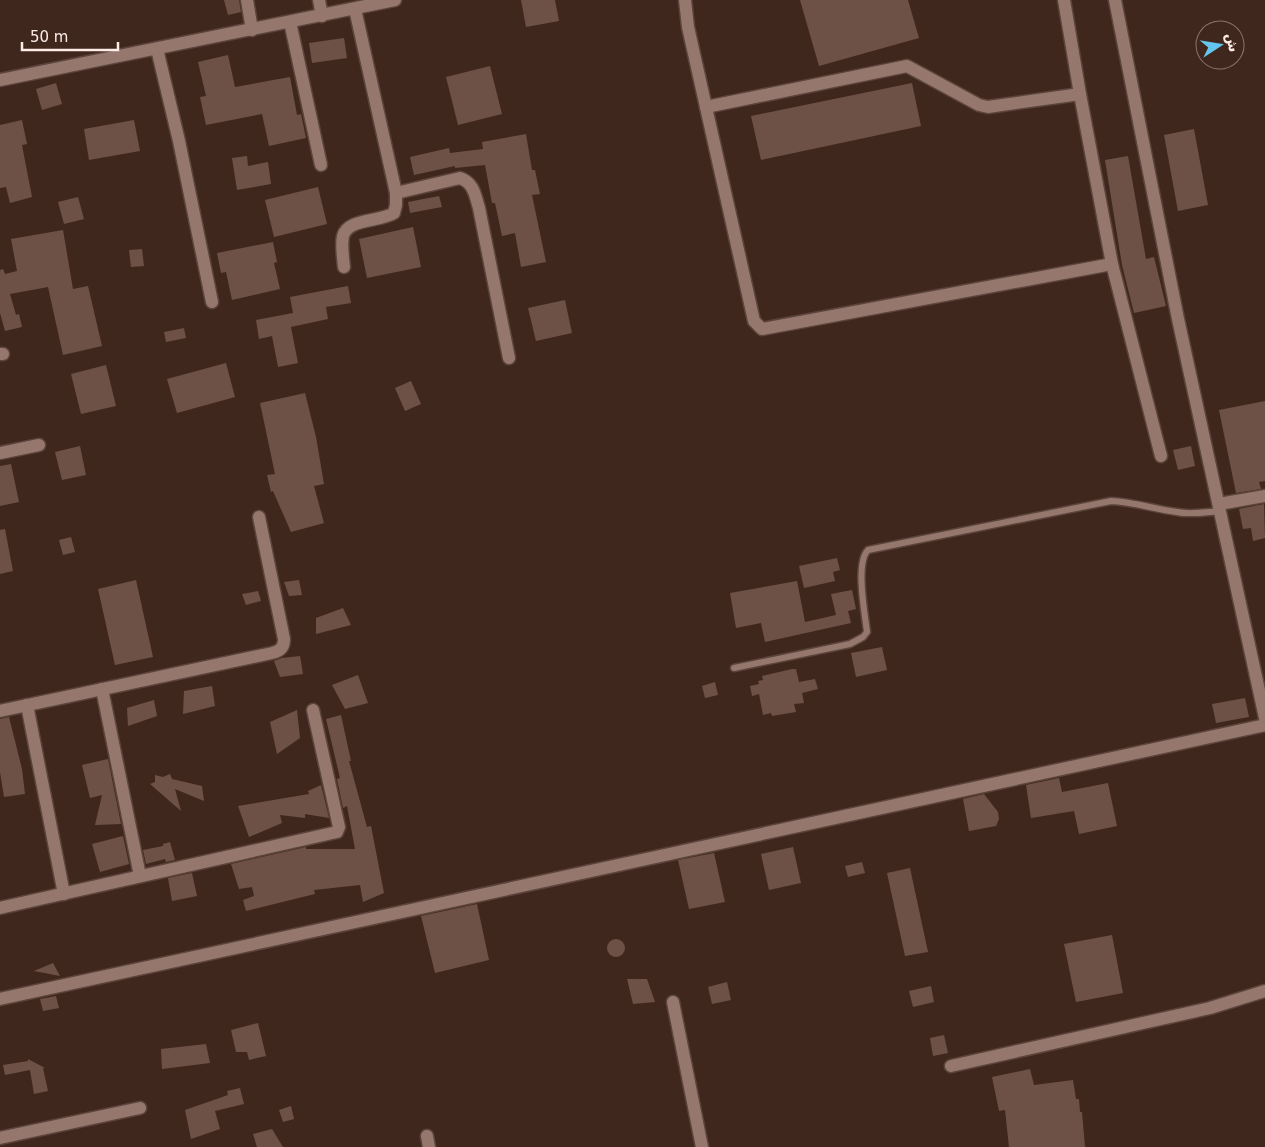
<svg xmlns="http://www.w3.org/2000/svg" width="1265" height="1147" font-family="'DejaVu Sans','Noto Sans Arabic',sans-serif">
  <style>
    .building { fill: #6d5147 }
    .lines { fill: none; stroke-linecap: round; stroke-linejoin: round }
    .service-casing { stroke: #5a443c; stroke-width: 9 }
    .minor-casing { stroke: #5a443c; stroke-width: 15 }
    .secondary-casing { stroke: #5a443c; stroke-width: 15 }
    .service { stroke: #96776d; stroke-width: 6 }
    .minor { stroke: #96776d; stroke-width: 12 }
    .secondary { stroke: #96776d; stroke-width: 12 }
  </style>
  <rect width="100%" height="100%" fill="#40271e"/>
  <g class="building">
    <path d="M224 0H239L241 12 228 15Z"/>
    <path d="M521 0H555L559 21 526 27Z"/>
    <path d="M800 0H908L919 38 819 66Z"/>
    <path d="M344 38 347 58 312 63 309 43Z"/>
    <path d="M228 55 235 87 290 77 297 115 301 114 306 138 269 146 262 114 206 125 200 97 206 96 198 62Z"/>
    <path d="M490 66 502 114 458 125 446 77Z"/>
    <path d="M56 83 62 104 42 110 36 89Z"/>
    <path d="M912 83 921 126 761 160 751 116Z"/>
    <path d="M22 120 27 144 22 145 32 197 10 203 6 187 0 188V125Z"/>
    <path d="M134 120 140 151 89 160 84 129Z"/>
    <path d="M1194 129 1208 205 1178 211 1164 135Z"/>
    <path d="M526 134 532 170H535L540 194 532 195 546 262 521 267 515 233 502 236 495 203H492L485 165 455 168V166L414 175 410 157 449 148 450 153 483 149 482 142Z"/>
    <path d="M247 156 248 166 268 162 271 184 237 190 232 158Z"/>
    <path d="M1128 156 1146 259 1154 257 1166 306 1134 313 1122 265 1105 160Z"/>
    <path d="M318 187 327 224 274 237 265 200Z"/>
    <path d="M439 196 442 207 410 213 408 202Z"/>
    <path d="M78 197 84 219 64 224 58 202Z"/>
    <path d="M413 227 421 267 367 278 359 239Z"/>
    <path d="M63 230 73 289 88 286 102 346 63 355 48 287 10 294 16 315 19 314 22 327 5 331 0 313V270L3 269 5 274 17 271 11 239Z"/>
    <path d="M273 242 277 262 274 263 280 289 232 300 226 272 221 273 217 253Z"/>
    <path d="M142 249 144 266 131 267 129 250Z"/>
    <path d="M348 286 351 303 326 307 328 319 291 327 298 363 278 367 272 336 259 339 256 320 293 313 290 297Z"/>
    <path d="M565 300 572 333 536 341 528 308Z"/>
    <path d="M184 328 186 338 166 342 164 332Z"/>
    <path d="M226 363 235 397 177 413 167 379Z"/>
    <path d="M106 365 116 406 81 414 71 374Z"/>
    <path d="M411 381 421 404 405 411 395 388Z"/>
    <path d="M305 393 316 437 324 484 314 486 324 523 291 532 273 491 271 492 267 475 275 474 260 403Z"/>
    <path d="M1265 401V481L1259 482 1261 489 1236 493 1219 410Z"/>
    <path d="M80 446 86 475 62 480 55 452Z"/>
    <path d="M1191 446 1195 466 1178 470 1173 450Z"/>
    <path d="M11 464 19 502 0 506V466Z"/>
    <path d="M1264 504 1265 538 1253 541 1251 528 1243 529 1239 509Z"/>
    <path d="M5 529 13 571 0 574V530Z"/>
    <path d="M71 537 75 552 63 555 59 540Z"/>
    <path d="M837 558 840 570 833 572 835 581 804 588 799 566Z"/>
    <path d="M136 580 153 657 115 665 98 589Z"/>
    <path d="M299 580 302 595 289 596 284 582Z"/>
    <path d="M797 581 805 622 836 615 831 594 852 590 856 609 848 611 851 623 765 642 761 623 736 628 730 593Z"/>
    <path d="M258 591 261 601 246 605 242 594Z"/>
    <path d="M343 608 351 625 316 634V618Z"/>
    <path d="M882 647 887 670 856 677 851 653Z"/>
    <path d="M300 656 303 674 280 677 274 661 282 658Z"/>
    <path d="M792 669H796L799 682 815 679 818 689 802 693 804 703 794 704 796 712 772 716 771 713 763 715 759 694 752 696 750 686 759 684 758 681 763 680 762 676Z"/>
    <path d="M358 675 368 703 345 709 332 685Z"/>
    <path d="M715 682 718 695 705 698 702 686Z"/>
    <path d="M212 686 215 706 183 714 184 691Z"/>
    <path d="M1245 698 1249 717 1216 723 1212 704Z"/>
    <path d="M154 700 157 716 128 726 127 708Z"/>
    <path d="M297 710 300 738 277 754 270 722Z"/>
    <path d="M341 715 351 761H349L367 827 371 826 384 893 363 902 360 885 314 890 315 894 246 911 243 900 254 896 252 887 239 889 231 864 306 847V849H355L347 806 343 808 337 779 340 778 326 719Z"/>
    <path d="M9 717 22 769 25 794 4 797 0 772V719Z"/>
    <path d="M108 759 121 824 95 825 102 795 90 798 82 765Z"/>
    <path d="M170 774 172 779 202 786 204 801 175 789 181 811 150 784 155 782V775L163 777Z"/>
    <path d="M1059 778 1062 792 1108 783 1117 826 1079 834 1074 811 1031 818 1026 785Z"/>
    <path d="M321 785 329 818 305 814V818L280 815 282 823 249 837 238 806 309 794 308 791Z"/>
    <path d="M984 794 998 812 999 819 996 826 969 831 963 799Z"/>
    <path d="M123 836 129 864 100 872 92 844Z"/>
    <path d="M170 842 175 860 166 862 165 859 146 864 143 850 163 846V844Z"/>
    <path d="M793 847 801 883 769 890 761 854Z"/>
    <path d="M714 853 725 902 689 909 678 860Z"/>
    <path d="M862 862 865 873 848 877 845 866Z"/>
    <path d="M910 868 928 952 905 956 887 873Z"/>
    <path d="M192 873 197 896 172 901 168 878Z"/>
    <path d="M477 904 489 960 435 973 421 916Z"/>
    <path d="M1112 935 1123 993 1076 1002 1064 944Z"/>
    <circle cx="616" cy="948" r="9"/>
    <path d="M53 963 60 976 34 971Z"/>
    <path d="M627 979H647L655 1002 633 1004Z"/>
    <path d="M727 982 731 1000 712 1004 708 987Z"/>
    <path d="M931 986 934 1002 913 1007 909 991Z"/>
    <path d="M56 996 59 1008 43 1011 40 999Z"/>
    <path d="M258 1023 266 1056 249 1060 247 1052H236L231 1030Z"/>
    <path d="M944 1035 948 1053 933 1056 930 1038Z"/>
    <path d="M206 1044 210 1063 162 1069 161 1049Z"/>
    <path d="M28 1059 45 1068H43L48 1091 34 1094 30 1070 5 1075 3 1065 28 1061Z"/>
    <path d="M1030 1069 1034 1085 1073 1080 1076 1099H1079L1080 1112H1082L1085 1147H1009L1005 1110 999 1111 992 1077Z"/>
    <path d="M240 1088 244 1104 215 1111 220 1129 191 1139 185 1110 228 1095 227 1091Z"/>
    <path d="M291 1106 294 1119 283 1122 279 1110Z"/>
    <path d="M272 1129 283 1147H257L253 1134Z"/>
  </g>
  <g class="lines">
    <g class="service-casing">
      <path id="service" d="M734 668 850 644 863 637 867 632C865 614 855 563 868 550L1111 501C1134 502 1154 509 1177 512 1191 515 1206 512 1220 511"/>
    </g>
    <g class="minor-casing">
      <g id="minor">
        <path d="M247 0 252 30"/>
        <path d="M319 0 322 16"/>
        <path d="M685 0 688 27 754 321 762 329 1112 264"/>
        <path d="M1064 0 1080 94 1112 264 1161 456"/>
        <path d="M355 9 396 193 460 178C474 183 475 195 479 208L509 358"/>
        <path d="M290 22 321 165"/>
        <path d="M157 49 179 141 212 302"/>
        <path d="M0 80 395 0"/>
        <path d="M706 107 907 66 979 105 988 107 1080 94"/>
        <path d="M344 267C343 257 341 245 343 236 348 218 380 222 394 213L396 205V193"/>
        <path d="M0 354H3"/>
        <path d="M0 453 39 445"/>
        <path d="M1219 504 1265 496"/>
        <path d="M102 689 140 876"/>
        <path d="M27 705 64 894"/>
        <path d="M0 711 272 653C280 651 284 648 284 639L259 517"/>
        <path d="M0 908 337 832 339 827 313 710"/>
        <path d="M0 999 1265 725"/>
        <path d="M673 1002 702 1147"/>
        <path d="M951 1066 1210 1008 1265 991"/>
        <path d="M427 1136 429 1147"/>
        <path d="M0 1138 140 1108"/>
      </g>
    </g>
    <g class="secondary-casing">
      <path id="secondary" d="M1115 0 1178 319 1265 718"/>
    </g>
    <use href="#service" class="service"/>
    <use href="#minor" class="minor"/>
    <use href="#secondary" class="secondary"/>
  </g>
  <g transform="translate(1220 45) rotate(78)"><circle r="24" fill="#40271e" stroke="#8c756e"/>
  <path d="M0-4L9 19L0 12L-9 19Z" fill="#64c5ee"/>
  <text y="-8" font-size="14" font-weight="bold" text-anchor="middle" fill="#fdebe5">ش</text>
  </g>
  <path d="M22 42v8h96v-8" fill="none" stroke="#fdebe5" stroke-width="2.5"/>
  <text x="30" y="42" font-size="15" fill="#fdebe5" stroke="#40271e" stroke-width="4" paint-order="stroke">50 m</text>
</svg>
